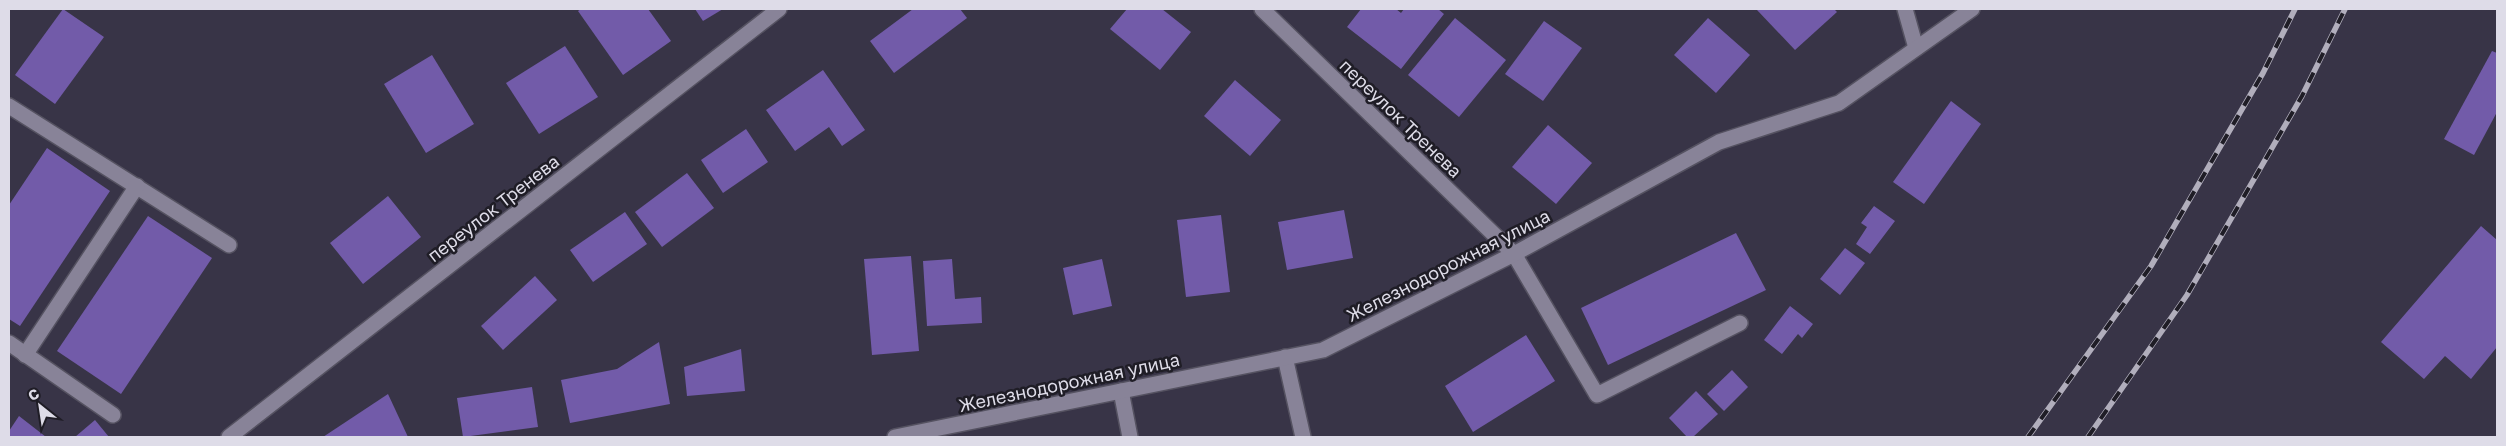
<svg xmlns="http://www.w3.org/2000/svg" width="2506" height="446" font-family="'Golos Text',sans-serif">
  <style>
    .building { fill: #725ba9 }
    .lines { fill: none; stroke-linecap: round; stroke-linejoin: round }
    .lane-casing { stroke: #555261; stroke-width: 18 }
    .street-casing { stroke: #555261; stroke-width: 18 }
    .lane { stroke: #888398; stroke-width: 15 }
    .street { stroke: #888398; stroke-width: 15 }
    .rail-casing { stroke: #b1aebc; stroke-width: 5.5 }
    .rail { stroke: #1f1d26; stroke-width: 4; stroke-dasharray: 11; stroke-linecap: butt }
    .labels { text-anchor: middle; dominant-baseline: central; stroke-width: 5; stroke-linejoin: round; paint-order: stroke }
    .street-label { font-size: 18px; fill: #dedce8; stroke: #1f1d26 }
  </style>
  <rect width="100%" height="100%" fill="#383447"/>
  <g class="building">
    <path d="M63 9 104 37 55 104 15 75Z"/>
    <path d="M581 9H648L671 41 623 75 578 11Z"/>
    <path d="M695 9H723L703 21Z"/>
    <path d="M913 9H960L967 18 894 73 870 41Z"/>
    <path d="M1127 9H1162L1191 32 1160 70 1110 29Z"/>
    <path d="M1361 9H1396L1401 13 1404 9H1438L1444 14 1401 69 1347 27Z"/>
    <path d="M1834 9 1837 12 1795 50 1757 10Z"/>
    <path d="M1455 18 1506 60 1459 117 1408 75Z"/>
    <path d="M1708 18 1750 55 1716 93 1674 55Z"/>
    <path d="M1544 21 1582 48 1543 101 1505 74Z"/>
    <path d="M565 46 598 97 539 134 506 83Z"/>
    <path d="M2492 51 2497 53V112L2474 155 2444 139Z"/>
    <path d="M432 55 474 124 426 153 384 84Z"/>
    <path d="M823 70 865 130 842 146 829 127 795 151 766 110Z"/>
    <path d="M1235 80 1281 120 1250 156 1204 116Z"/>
    <path d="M1951 101 1981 124 1924 204 1893 182Z"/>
    <path d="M1548 125 1592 163 1556 204 1512 167Z"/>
    <path d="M746 129 768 162 723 193 701 160Z"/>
    <path d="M47 148 110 191 20 326 9 319V205Z"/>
    <path d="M687 173 714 208 662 247 635 212Z"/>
    <path d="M388 196 421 237 363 284 330 243Z"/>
    <path d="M1874 206 1895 221 1870 254 1856 244 1867 227 1861 223Z"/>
    <path d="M1344 210 1353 258 1287 270 1278 222Z"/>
    <path d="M625 212 647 244 593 282 570 250Z"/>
    <path d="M1221 215 1230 292 1186 297 1177 220Z"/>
    <path d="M148 216 212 258 121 394 57 351Z"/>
    <path d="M2481 226 2497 240V347L2471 379 2445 356 2424 379 2381 342Z"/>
    <path d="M1736 233 1766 290 1608 365 1581 308Z"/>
    <path d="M1845 248 1865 263 1840 295 1820 279Z"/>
    <path d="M911 256 919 351 872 355 864 259Z"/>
    <path d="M952 259 955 299 981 297 982 323 927 326 923 261Z"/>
    <path d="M1102 259 1112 306 1073 315 1063 268Z"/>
    <path d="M535 276 557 300 503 350 481 326Z"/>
    <path d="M1790 306 1813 324 1802 338 1798 334 1782 354 1764 340Z"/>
    <path d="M1526 335 1555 381 1473 432 1445 386Z"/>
    <path d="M659 342 670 404 570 423 561 380 617 369Z"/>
    <path d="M741 349 745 391 687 396 684 367Z"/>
    <path d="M1732 370 1748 387 1724 411 1707 394Z"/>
    <path d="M532 387 538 427 463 437 457 398Z"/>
    <path d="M1696 391 1718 414 1693 437H1687L1669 418Z"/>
    <path d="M388 394 408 437H323Z"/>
    <path d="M19 416 46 437H9V431Z"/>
    <path d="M95 420 109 437H75Z"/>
  </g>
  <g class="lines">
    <g class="lane-casing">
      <g id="lane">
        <path d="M1905 9 1916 48"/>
        <path d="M9 106 229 245"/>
        <path d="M1514 254 1597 395 1740 323"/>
        <path d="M9 343 113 415"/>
        <path d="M25 355 137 186"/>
        <path d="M1285 357 1303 437"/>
        <path d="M1121 391 1130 437"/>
      </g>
    </g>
    <g class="street-casing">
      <g id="street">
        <path d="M1262 9 1514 254"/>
        <path d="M229 437 779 9"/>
        <path d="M895 437 1323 350 1514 254 1719 142 1839 103 1972 9"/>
      </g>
    </g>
    <use href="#lane" class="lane"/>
    <use href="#street" class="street"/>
    <g class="rail-casing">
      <g id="rail">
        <path d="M2028 437 2151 266 2263 73 2295 9"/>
        <path d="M2088 437 2187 295 2302 96 2345 9"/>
      </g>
    </g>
    <use href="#rail" class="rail"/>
  </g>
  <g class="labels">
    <g class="street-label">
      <text transform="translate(1401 118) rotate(44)">переулок Тренева</text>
      <text transform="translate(493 208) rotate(-38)">переулок Тренева</text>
      <text transform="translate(1448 265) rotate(-27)">Железнодорожная улица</text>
      <text transform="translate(1069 382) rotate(-12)">Железнодорожная улица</text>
    </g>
  </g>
  <rect width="2506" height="446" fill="none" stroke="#dedce8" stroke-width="20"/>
  <g transform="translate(40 406) rotate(330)" stroke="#1f1d26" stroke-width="4" paint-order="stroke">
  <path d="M0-4L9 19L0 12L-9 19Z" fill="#dedce8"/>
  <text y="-8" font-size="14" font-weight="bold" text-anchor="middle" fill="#dedce8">С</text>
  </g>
</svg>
